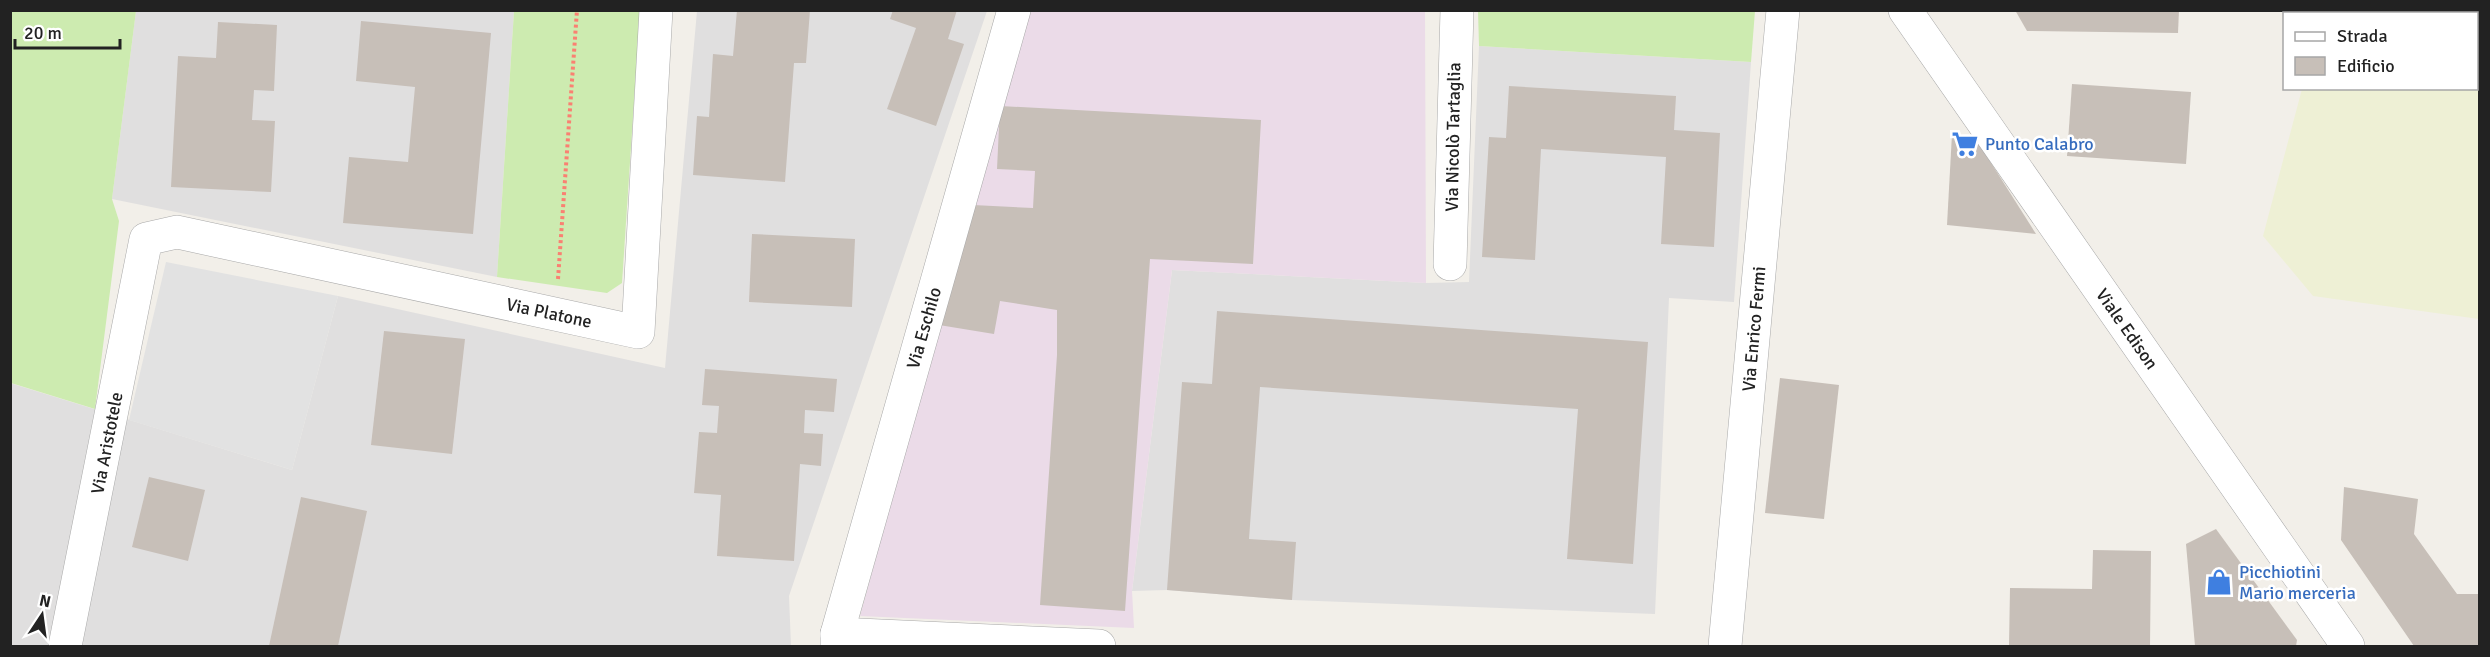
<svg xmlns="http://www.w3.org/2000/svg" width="2490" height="657" font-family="Signika,sans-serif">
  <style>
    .residential { fill: #e0dfdf }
    .industrial { fill: #ebdbe8 }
    .farmland { fill: #eef0d5 }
    .grass { fill: #cdebb0 }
    .parking { fill: #e2e2e2 }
    .building { fill: #c7bfb8 }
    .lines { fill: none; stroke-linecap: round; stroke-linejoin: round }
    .street-casing { stroke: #a9a9a9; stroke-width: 34 }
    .path { stroke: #fa8072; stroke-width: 4; stroke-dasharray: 3 3; stroke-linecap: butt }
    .street { stroke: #fff; stroke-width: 33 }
    .labels { text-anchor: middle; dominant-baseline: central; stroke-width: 5; stroke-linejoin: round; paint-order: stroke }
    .street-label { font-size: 18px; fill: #222; stroke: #fff }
    .shop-label { font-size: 18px; fill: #366cbe; stroke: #fff; text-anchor: start }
  </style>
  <rect width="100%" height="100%" fill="#f2efe9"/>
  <g class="residential">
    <path d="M136 11H514L497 277 112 199Z"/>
    <path d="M697 11H987L789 596 791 646H11L10 383 292 470 338 296 665 368Z"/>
    <path d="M1479 46 1751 62 1734 302 1669 298 1655 614 1292 600 1167 590 1132 591 1172 270 1426 283 1469 282Z"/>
  </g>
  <path class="industrial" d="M1026 11H1425L1426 283 1172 270 1132 591 1134 628 860 616Z"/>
  <path class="farmland" d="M2477 64H2480L2479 319 2313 296 2263 236 2302 89 2476 88Z"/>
  <g class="grass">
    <path d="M10 11H136L112 199 119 221 95 409 11 383Z"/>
    <path d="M514 11H640L622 283 607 293 497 277Z"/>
    <path d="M1478 11H1755L1751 62 1479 46Z"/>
  </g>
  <path class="parking" d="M166 262 338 296 292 470 129 420Z"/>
  <g class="building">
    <path d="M737 10H810L806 63H794L785 182 693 175 697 116 709 117 713 54 733 56Z"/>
    <path d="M893 10H957L948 39 964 44 936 126 887 109 916 28 890 19Z"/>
    <path d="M2015 10H2179L2178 33 2027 31Z"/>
    <path d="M361 21 491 33 473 234 343 223 349 157 408 162 415 87 356 81Z"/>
    <path d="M218 22 277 25 274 91 254 90 252 120 275 121 271 192 171 187 178 56 216 58Z"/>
    <path d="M2072 84 2191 92 2186 164 2067 156Z"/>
    <path d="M1509 86 1676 96 1674 130 1720 133 1714 247 1661 244 1666 157 1541 149 1535 260 1482 257 1489 137 1506 138Z"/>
    <path d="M1000 106 1261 120 1253 264 1150 259 1125 611 1040 605 1057 355V310L1000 301 994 334 939 325 973 205 1033 208 1035 171 997 169Z"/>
    <path d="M1952 134 1974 136 2036 234 1947 225Z"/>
    <path d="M752 234 855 239 852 307 749 302Z"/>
    <path d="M1217 311 1648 342 1633 564 1567 559 1578 409 1260 387 1249 539 1296 542 1292 600 1167 590 1182 382 1212 384Z"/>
    <path d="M384 331 465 339 452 454 371 445Z"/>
    <path d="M705 369 837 379 834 412 805 410 804 433 823 434 821 466 800 464 794 561 717 556 721 495 694 493 699 432 717 433 719 406 702 405Z"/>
    <path d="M1780 378 1839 385 1824 519 1765 513Z"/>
    <path d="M149 477 205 490 188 561 132 547Z"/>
    <path d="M2344 487 2418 499 2414 534 2457 594H2480V646H2414L2341 540Z"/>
    <path d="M301 497 367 511 338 646H269Z"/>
    <path d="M2216 529 2297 640 2296 646H2195L2186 544Z"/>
    <path d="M2093 550 2151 551 2150 646H2009L2010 588 2092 589Z"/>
  </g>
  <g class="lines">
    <g class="street-casing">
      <g id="street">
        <path d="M1905 10 2348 646"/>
        <path d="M1450 264 1457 10"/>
        <path d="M837 634 1099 646"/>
        <path d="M65 646 146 239 177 232 638 332 656 10"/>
        <path d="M837 646V634L1014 10"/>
        <path d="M1725 646 1783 10"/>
      </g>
    </g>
    <path class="path" d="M558 279 577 10"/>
    <use href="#street" class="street"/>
  </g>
  <defs>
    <g id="supermarket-bare" transform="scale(2.07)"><path d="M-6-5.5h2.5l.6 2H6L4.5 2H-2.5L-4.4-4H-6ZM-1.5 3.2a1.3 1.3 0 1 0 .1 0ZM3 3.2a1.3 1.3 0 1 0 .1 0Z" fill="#3f7fe0" stroke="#fff" stroke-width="2.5" paint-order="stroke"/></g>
    <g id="shop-bare" transform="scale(2.07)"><path d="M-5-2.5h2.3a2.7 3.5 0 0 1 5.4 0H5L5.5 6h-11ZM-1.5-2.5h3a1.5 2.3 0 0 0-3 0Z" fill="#3f7fe0" stroke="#fff" stroke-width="2.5" paint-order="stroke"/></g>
  </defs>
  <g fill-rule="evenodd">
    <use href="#supermarket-bare" x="1965" y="144"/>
    <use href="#shop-bare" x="2219" y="582"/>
  </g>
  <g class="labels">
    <g class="street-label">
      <text transform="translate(1453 137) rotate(-89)">Via Nicolò Tartaglia</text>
      <text transform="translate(549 313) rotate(12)">Via Platone</text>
      <text transform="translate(924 328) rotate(-74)">Via Eschilo</text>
      <text transform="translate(1754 329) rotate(-85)">Via Enrico Fermi</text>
      <text transform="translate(2127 329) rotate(55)">Viale Edison</text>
      <text transform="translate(107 443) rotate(-79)">Via Aristotele</text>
    </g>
    <g class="shop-label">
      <text x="1985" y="144">Punto Calabro</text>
      <text x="2239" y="572">Picchiotini<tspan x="2239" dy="21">Mario merceria</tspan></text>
    </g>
  </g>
  <rect width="2490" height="657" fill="none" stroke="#222222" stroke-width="24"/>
  <rect x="2283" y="12" width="195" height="78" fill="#ffffff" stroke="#a7a7a7" stroke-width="1.5"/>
  <rect x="2295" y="32" width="30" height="9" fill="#ffffff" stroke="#a7a7a7" stroke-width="1.5"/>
  <text x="2337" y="42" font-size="18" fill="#222222">Strada</text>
  <rect x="2295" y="57" width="30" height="18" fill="#c7bfb8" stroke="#a7a7a7" stroke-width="1.5"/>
  <text x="2337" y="72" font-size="18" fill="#222222">Edificio</text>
  <g transform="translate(42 615) rotate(13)" stroke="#ffffff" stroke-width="4.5" paint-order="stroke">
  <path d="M0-4.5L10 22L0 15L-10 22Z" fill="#222222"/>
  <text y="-9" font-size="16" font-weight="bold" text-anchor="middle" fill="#222222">N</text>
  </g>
  <path d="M15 39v9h105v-9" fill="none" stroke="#222222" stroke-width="3"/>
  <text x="24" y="39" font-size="18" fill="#222222" stroke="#ffffff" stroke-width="4.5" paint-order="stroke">20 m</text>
</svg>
